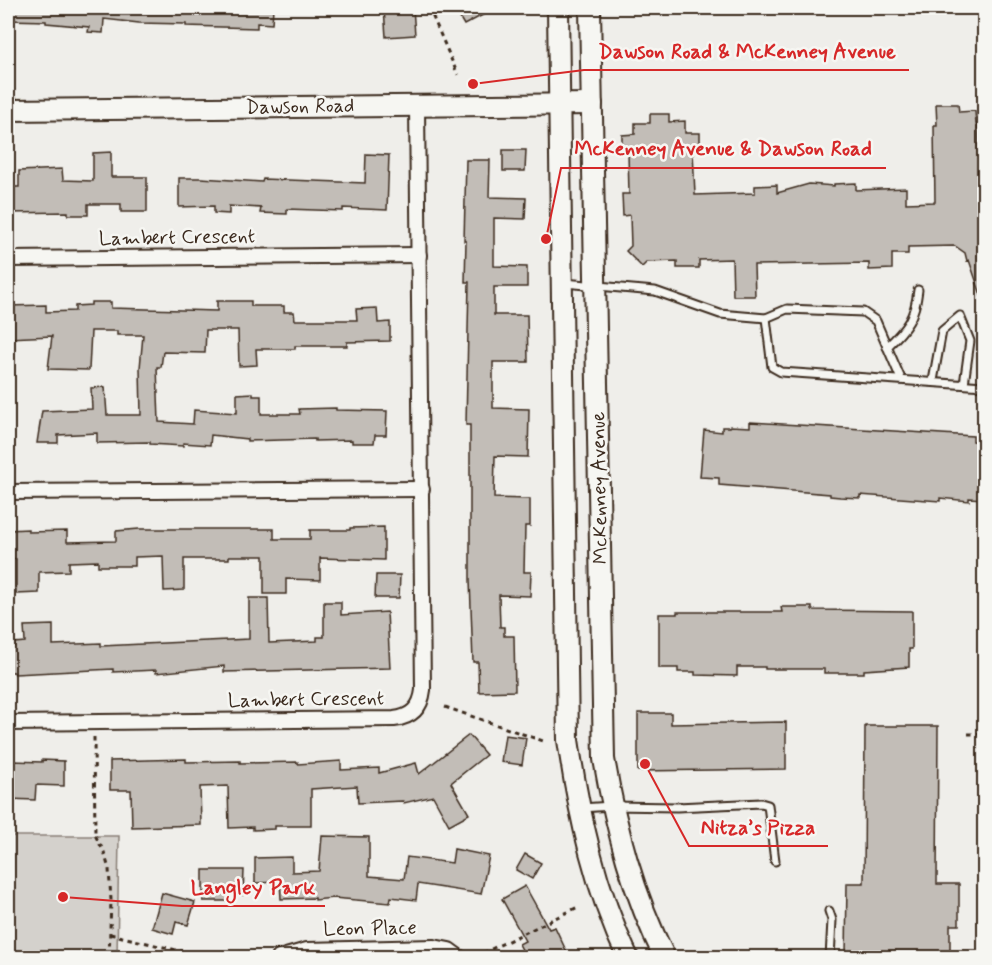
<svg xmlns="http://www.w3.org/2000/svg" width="992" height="965" font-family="Mynerve,sans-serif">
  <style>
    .green { fill: #d4d1cc; stroke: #887e75; stroke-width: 1.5 }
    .building { fill: #c2bdb7; stroke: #3b2a1e; stroke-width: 1.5 }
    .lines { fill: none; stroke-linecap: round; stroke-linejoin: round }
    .service-casing { stroke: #3b2a1e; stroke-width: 11 }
    .minor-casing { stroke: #3b2a1e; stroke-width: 18 }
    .secondary-casing { stroke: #3b2a1e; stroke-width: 24 }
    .path { stroke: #3b2a1e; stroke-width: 3; stroke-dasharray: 4.5 4.5; stroke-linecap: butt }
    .service { stroke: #f6f6f2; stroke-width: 7 }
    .minor { stroke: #f6f6f2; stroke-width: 14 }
    .secondary { stroke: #f6f6f2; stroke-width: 20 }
    .labels { text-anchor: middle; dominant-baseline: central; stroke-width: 5; stroke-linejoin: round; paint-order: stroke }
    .street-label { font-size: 20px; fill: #3b2a1e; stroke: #f6f6f2 }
    .leader { fill: none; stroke: #d62828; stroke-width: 2 }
    .callout-dot { fill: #d62828; stroke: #f6f6f2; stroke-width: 2 }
    .callout-label { font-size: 21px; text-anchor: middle; font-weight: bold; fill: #d62828; stroke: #f6f6f2; stroke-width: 5; stroke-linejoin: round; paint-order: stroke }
  </style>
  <rect width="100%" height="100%" fill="#efeeea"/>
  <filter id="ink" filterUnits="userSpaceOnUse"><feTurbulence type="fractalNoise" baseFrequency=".0167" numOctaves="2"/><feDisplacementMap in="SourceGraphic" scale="12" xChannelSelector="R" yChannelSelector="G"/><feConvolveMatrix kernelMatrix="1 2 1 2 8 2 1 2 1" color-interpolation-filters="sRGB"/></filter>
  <g filter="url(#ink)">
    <path class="green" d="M8 836H119L117 957H8Z"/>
    <g class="building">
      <path d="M8 8H273L272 24 257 23V28L186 26V24L139 23 104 19 103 33 88 32 89 27 46 23V21L8 20Z"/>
      <path d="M384 8H413L415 35 386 37Z"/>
      <path d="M454 8H496L464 25Z"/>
      <path d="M936 104H958L959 112 975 111 976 124H978L980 203H984V298H982L969 260 967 261 965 253 955 246 908 247V254H892V269L869 270V263L754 265 755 296H733L732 259 699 260V268H677V261L647 262 642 267 626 251 631 246 630 215 623 216 622 194H629L628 152 622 153V135L635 134V123H650V114H669V122L685 121V133H700V151H693L695 195 755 193V186L777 185V193L809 184 834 186V184L856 183V190L906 188V203L935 202 934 125H937Z"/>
      <path d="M503 150H526L525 171H503Z"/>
      <path d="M111 152V177H147V212H121V204H88V215H68V212L8 213V187H19V171L62 169 63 180 93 181V153Z"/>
      <path d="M366 154 389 155 387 210 343 208V211L287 209V214L260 213 261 208 229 206V214L214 213V206L179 207V178H201L262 182 263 179 365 183Z"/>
      <path d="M466 160H490L489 197 526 198 525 219 494 218V266L527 267V287H494V315H527L528 362H493V408L529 409 528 457 495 456 494 498 530 499V526H525L524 572H531L530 596 499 595 500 627H504V636H514L515 691 479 692 478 662H473L470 580V425H466L469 282H465L466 241H464Z"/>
      <path d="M217 301H251V306H284V312H294L295 320H357L356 309 377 308 378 323 390 322V341L347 342V346H295V349H256L257 365 239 366 238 330H206L205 353 163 352 161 367H157L159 422 193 424 194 410 237 413V394L253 393V396H261V414H300L299 409 336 408V410L387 411 386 435H375L374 443H352V440L315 441V439L247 441V439L211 435 210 445 183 443V446L150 444V442L97 443V433L58 435V443H37L42 411 92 409 91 388 105 387 107 415H141L140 368 143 335H117V331H91L89 370 48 369 52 336 8 338V306L46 305V312L75 311V306L91 305V302H111V308L217 311Z"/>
      <path d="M750 422 973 436V441L984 442V499L969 498V501L940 498V501L860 495V498L840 497 830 496V494L719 485V478L700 477 704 430 722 432V427H730V426L750 427Z"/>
      <path d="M384 527V560L320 558V580L286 579V594H264V556H229V559H184V590L164 591 163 556 135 557V566H98V561L69 562V571L39 572V593L16 594V559H8V530L28 529V532L67 531V542L116 541V531L139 529H274V539H310V530H350V528Z"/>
      <path d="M376 575H400L399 598H375Z"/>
      <path d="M249 598H268L269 643 317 641V637H324V602H341V615L387 612 390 668 224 672V666L156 673V670L113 672V669L15 674 14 672H8V646H14V643L25 642 24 626 53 625V645L101 643V646L249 639Z"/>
      <path d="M781 607H812V610L912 611V649H909V667L864 670V673H824V669H765V667H737V676L695 675V672H678V668H659V614H677V612H782Z"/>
      <path d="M638 713H671V724L786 722V769L638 771Z"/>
      <path d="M865 726H938L937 884H959V925H950V957H846L847 883H864Z"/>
      <path d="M469 735 486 755 451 783 469 814 449 825 433 796 404 803 403 801 358 803 357 786 311 789V826H275V829L253 830V827L229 828 228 786 200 787 201 825 132 827 131 790H110V761L186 759V762L240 761V763L298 762V764L341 761V770L379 768V773L416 763 419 774Z"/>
      <path d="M505 735 526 738 522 765 501 762Z"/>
      <path d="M42 760 64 761V786L36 785 35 800 8 799V773H13V761L42 762Z"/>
      <path d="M322 836 369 837V876L404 879 407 857 452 863 454 849 489 856 481 894 418 884 416 900 391 897 390 903 333 898 315 900V898L281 899 280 882 255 883V858L292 857V872L319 871Z"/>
      <path d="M525 854 541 863 532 879 516 870Z"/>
      <path d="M203 870H244L243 895H230V901H203Z"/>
      <path d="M525 886 549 929 555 927 569 957H526L519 944 525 941 502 899Z"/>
      <path d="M162 893 195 902 188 925 176 922 173 934 152 928Z"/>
    </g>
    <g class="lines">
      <g class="service-casing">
        <g id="service">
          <path d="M564 283 655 291 720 314 766 318 787 309 863 312 876 321 901 379"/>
          <path d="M766 318 772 367 781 372 984 386"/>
          <path d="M887 347C907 328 915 317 918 290"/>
          <path d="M933 381 942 331 960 316 970 341 964 384"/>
          <path d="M581 808 612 806 677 807 761 803 768 805 775 861"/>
          <path d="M829 911 832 920 830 958"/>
        </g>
      </g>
      <g class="minor-casing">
        <g id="minor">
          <path d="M8 259 419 255"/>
          <path d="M8 492 422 489"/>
          <path d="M8 723 394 719C411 717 421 708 423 690L417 106"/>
          <path d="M279 958 307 950 434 947 449 950 460 958"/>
        </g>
      </g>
      <g class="secondary-casing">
        <g id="secondary">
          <path d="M558 8 568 740C579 815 595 889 628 958"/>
          <path d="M590 8 604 759C616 829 633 894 665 958"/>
          <path d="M8 110 592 104"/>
        </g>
      </g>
      <g class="path">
        <path d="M429 8 458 75"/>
        <path d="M445 707 543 741"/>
        <path d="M968 734H984"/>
        <path d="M94 737 95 835 104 852 109 869 111 900 109 958"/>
        <path d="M110 934 205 957"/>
        <path d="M475 957 578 907"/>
      </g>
      <use href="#service" class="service"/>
      <use href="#minor" class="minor"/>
      <use href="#secondary" class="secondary"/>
    </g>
  </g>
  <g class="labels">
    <g class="street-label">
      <text transform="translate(300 107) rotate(-1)">Dawson Road</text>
      <text transform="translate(177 238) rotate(-1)">Lambert Crescent</text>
      <text transform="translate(600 488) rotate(-91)">McKenney Avenue</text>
      <text transform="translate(306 700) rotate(-1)">Lambert Crescent</text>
      <text transform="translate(370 929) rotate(-1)">Leon Place</text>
    </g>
  </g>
  <path class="leader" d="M473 84L584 70H909M546 239L561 168H886M645 764L689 846H828M63 897L182 906H325"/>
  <g class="callout-dot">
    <circle cx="473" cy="84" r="6"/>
    <circle cx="546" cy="239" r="6"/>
    <circle cx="645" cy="764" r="6"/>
    <circle cx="63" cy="897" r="6"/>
  </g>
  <g class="callout-label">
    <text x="747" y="58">Dawson Road &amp; McKenney Avenue</text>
    <text x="723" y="155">McKenney Avenue &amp; Dawson Road</text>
    <text x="758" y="834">Nitza’s Pizza</text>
    <text x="253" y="894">Langley Park</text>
  </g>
  <rect width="992" height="965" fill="none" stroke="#f6f6f2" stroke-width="30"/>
  <rect x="15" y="15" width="962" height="935" fill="none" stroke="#3b2a1e" stroke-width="2" filter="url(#ink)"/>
</svg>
